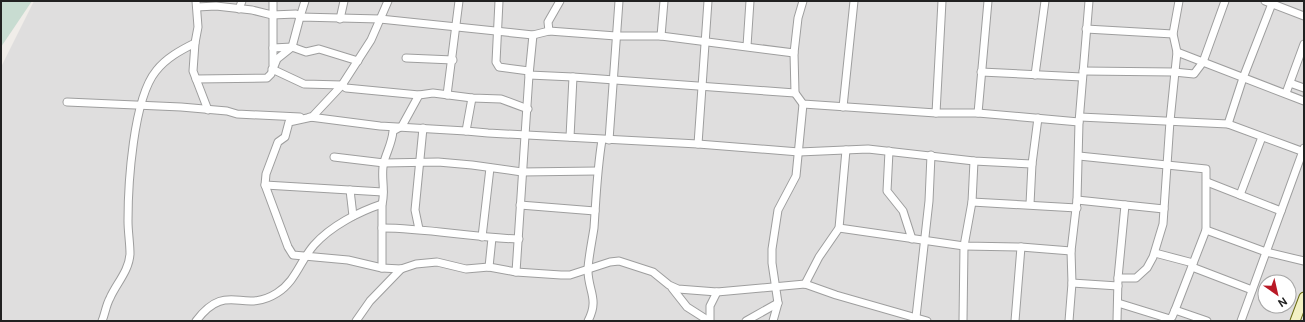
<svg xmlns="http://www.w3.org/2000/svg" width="1305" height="322" font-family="'DM Sans',sans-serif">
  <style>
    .residential { fill: #dfdede; fill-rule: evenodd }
    .wetland { fill: #c8dcd1 }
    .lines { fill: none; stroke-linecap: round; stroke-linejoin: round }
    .street-casing { stroke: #9e9e9e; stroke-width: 9 }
    .secondary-casing { stroke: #6b6d13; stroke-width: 11 }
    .street { stroke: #fff; stroke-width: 7 }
    .secondary { stroke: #f3f1c4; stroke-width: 9 }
  </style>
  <rect width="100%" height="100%" fill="#f0ede9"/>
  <path class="residential" d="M34 1H1304V321H1V67ZM1265 282H1289V306H1265Z"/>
  <path class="wetland" d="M1 1H32L1 47Z"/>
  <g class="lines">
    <g class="street-casing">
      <g id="street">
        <path d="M273 1V65"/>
        <path d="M388 1 371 40 342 85 312 117 289 122 285 137 278 142 266 174 265 185 288 247 293 255 348 260 382 268 401 269 416 264 437 262 466 269 489 267 516 272 561 275H570L610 262 619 261 653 272 669 285 678 289 717 292 805 284 836 295 927 321"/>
        <path d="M499 1 496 62 499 67 529 71"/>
        <path d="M803 1 798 18 794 53 795 93 803 104 936 113H978L1079 122"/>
        <path d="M1265 1 1304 16"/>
        <path d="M197 7 216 6 252 10 272 15 296 14 300 17 305 1"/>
        <path d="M239 9 242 1"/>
        <path d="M340 19 344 1"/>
        <path d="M1086 29 1173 34"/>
        <path d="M549 31 548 22 560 1"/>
        <path d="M533 35 529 75 573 77 795 93"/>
        <path d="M661 36 664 1"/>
        <path d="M195 43 193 71 208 110"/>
        <path d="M747 46 750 1"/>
        <path d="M273 48 292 47 306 52 319 49 358 61"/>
        <path d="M1177 52 1304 101"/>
        <path d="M406 58 453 60"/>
        <path d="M272 69 304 84 342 85 346 88 419 95"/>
        <path d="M1083 71 1174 72 1194 74 1203 62 1225 1"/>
        <path d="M981 72 1082 77"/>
        <path d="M1035 75 1045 1"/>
        <path d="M196 79 267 78 271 74 277 59 292 47 300 17 380 19 533 35 549 31 616 36H661L794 53"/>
        <path d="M1290 83 1304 88"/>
        <path d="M1286 93 1304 44"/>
        <path d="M447 95 459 1"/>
        <path d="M472 98 466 131 488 133 698 144 799 152 868 149 974 161 1032 164"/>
        <path d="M67 102 181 107 227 111 237 114 300 117"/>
        <path d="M843 107 854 1"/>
        <path d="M936 113 942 1"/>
        <path d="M978 113 988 1"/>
        <path d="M310 117 380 126 466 131"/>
        <path d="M1080 117 1228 124 1304 152"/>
        <path d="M1228 124 1243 78 1273 1"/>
        <path d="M570 137 573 77"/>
        <path d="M609 140 619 1"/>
        <path d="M698 144 708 1"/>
        <path d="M889 151 887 191 903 211 912 239"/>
        <path d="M1079 156 1206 169V230L1175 310"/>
        <path d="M334 157 384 163 438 162 472 165 522 172 597 171"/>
        <path d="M1207 182 1281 211"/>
        <path d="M265 185 383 192"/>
        <path d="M350 190 353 216"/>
        <path d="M1240 195 1262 137"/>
        <path d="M1077 200 1164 209"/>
        <path d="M972 202 1077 208"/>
        <path d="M382 204V268"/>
        <path d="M1030 204 1032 164 1038 118"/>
        <path d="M520 205 595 211"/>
        <path d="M382 228C428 228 473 238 519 239"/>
        <path d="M839 228 964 246 1021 247 1071 251"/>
        <path d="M419 229 415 210 423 128"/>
        <path d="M1206 230 1266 252 1304 261"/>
        <path d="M482 237 490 168"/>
        <path d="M1155 253 1193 263"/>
        <path d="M489 267 492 238"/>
        <path d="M1192 267 1252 290"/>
        <path d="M516 272 529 75"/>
        <path d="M1118 278H1136L1147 268 1153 257 1163 224 1170 121 1177 52 1173 34 1179 1"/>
        <path d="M1072 283 1118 286"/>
        <path d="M805 284 819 257 839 228 846 150"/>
        <path d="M672 288 687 307 709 321"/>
        <path d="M1118 303 1170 319 1172 317 1175 310 1207 321"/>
        <path d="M916 317 929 201 931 155"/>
        <path d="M102 321C105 314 106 305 110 298 116 284 129 271 130 254 130 243 128 232 128 221 128 185 133 99 156 71 166 58 181 50 195 43L198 27 196 1"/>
        <path d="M196 321C227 280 242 315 277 293 296 281 300 261 314 245 331 226 358 212 382 204 386 190 380 175 384 162 387 151 392 143 393 131L402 126 419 95 433 93 472 98 501 99 528 109"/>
        <path d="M356 321 370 301 401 269"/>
        <path d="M588 321C600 298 587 290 588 268 589 255 592 241 594 228 596 199 597 170 602 140"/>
        <path d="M710 321V306L717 292"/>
        <path d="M746 321 778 303"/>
        <path d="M773 321 778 303 772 263V249L778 210 796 176 803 104"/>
        <path d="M963 321 964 246 972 202 974 161"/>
        <path d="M1015 321 1021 247"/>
        <path d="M1069 321 1072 283 1071 251 1077 200 1079 122 1089 1"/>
        <path d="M1117 321 1118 278 1125 205"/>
        <path d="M1241 321 1304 148"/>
      </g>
    </g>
    <g class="secondary-casing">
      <path id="secondary" d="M1295 321 1304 297"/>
    </g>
    <use href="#street" class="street"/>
    <use href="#secondary" class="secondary"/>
  </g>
  <rect width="1305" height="322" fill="none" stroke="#212121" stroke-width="4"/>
  <g transform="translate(1277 294) rotate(146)"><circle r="19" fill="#ffffff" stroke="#a6a6a6"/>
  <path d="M0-3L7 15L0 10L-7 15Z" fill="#b91926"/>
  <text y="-6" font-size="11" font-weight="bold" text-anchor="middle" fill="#212121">N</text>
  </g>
</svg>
